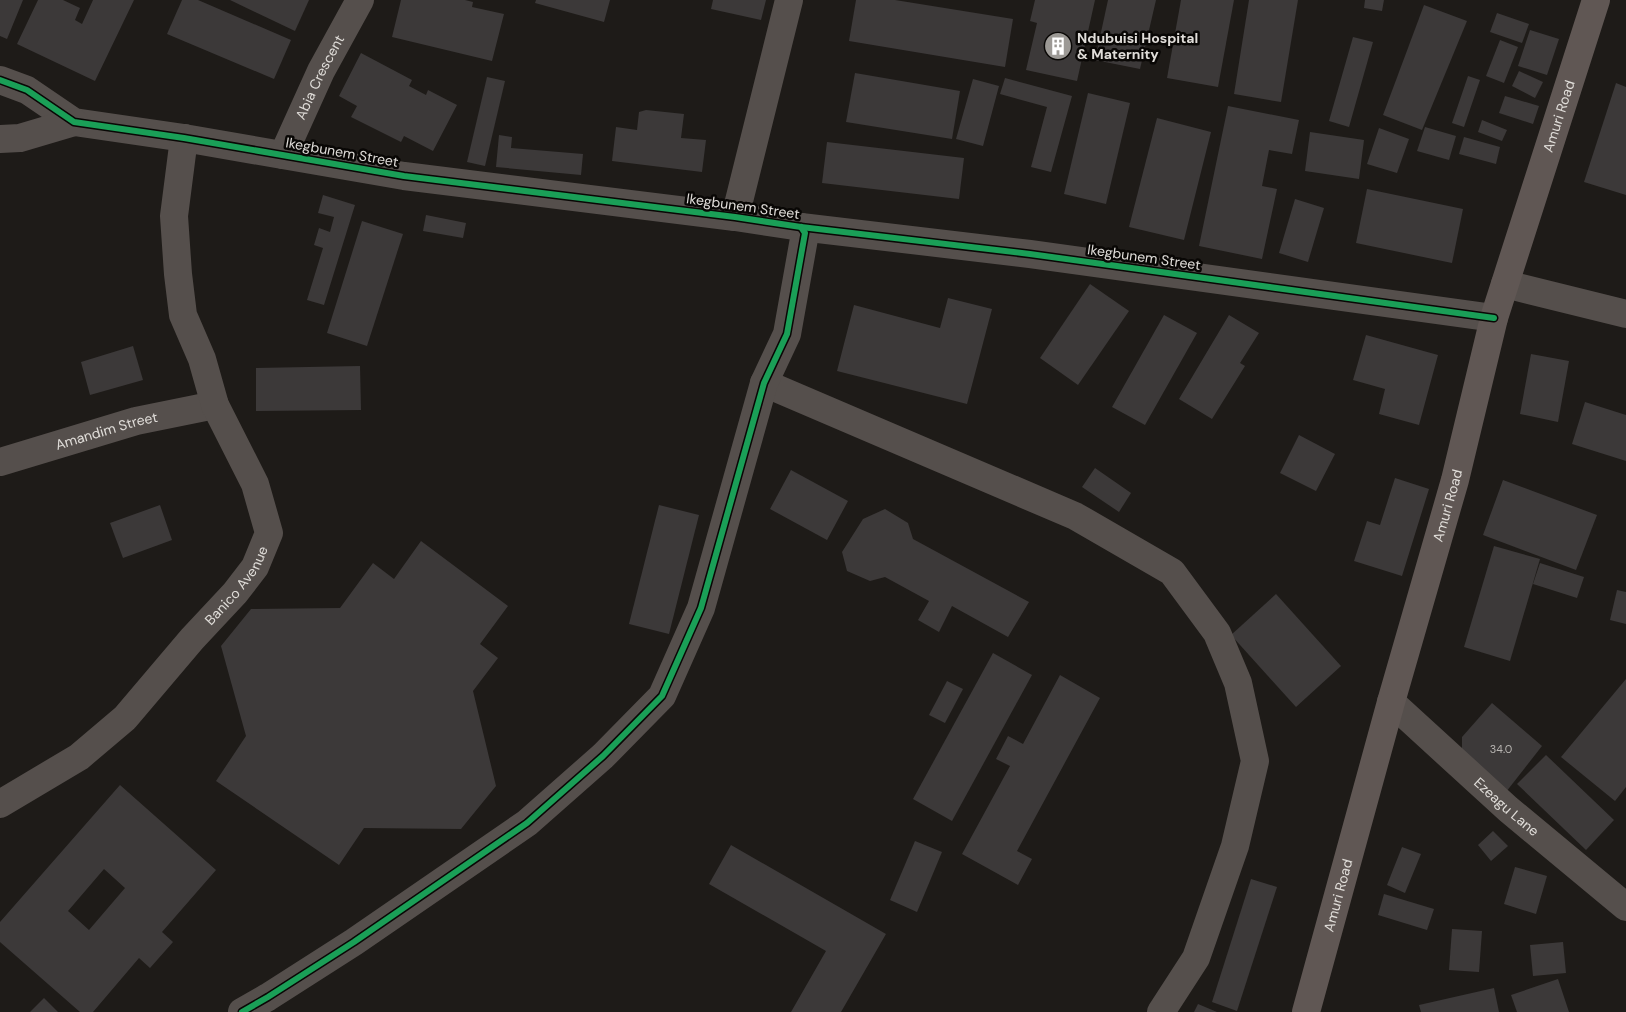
<svg xmlns="http://www.w3.org/2000/svg" width="1626" height="1012" font-family="'DM Sans',sans-serif">
  <style>
    .building { fill: #3c3939; fill-rule: evenodd }
    .lines { fill: none; stroke-linecap: round; stroke-linejoin: round }
    .minor { stroke: #554f4c; stroke-width: 28 }
    .major { stroke: #605754; stroke-width: 28 }
    .cycleway-casing { stroke: #090705; stroke-width: 9 }
    .cycleway { stroke: #1a9f57; stroke-width: 6 }
    .labels { text-anchor: middle; dominant-baseline: central; stroke-width: 5; stroke-linejoin: round; paint-order: stroke }
    .number-label { font-size: 11px; fill: #b7b4b1 }
    .poi-label { font-size: 14px; font-weight: bold; fill: #e0ddd9; stroke: #090705; text-anchor: start }
    .street-label { font-size: 14px; fill: #e0ddd9; stroke: #090705 }
  </style>
  <rect width="100%" height="100%" fill="#1e1b18"/>
  <g class="building">
    <path d="M0 0H23L7 39 0 36Z"/>
    <path d="M38 0H63L80 8 75 20 82 24 93 0H134L95 81 17 44Z"/>
    <path d="M182 0H198L291 40 274 79 167 34Z"/>
    <path d="M230 0H309L295 31Z"/>
    <path d="M401 0H465L473 2 472 7 504 14 492 61 392 37Z"/>
    <path d="M536 0H610L604 22 535 3Z"/>
    <path d="M713 0H766L761 20 711 9Z"/>
    <path d="M856 0H895L1013 19 1005 67 849 41Z"/>
    <path d="M1035 0H1095L1077 81 1026 70 1037 23 1030 21Z"/>
    <path d="M1108 0H1156L1140 69 1095 60Z"/>
    <path d="M1181 0H1234L1218 87 1167 78Z"/>
    <path d="M1249 0H1298L1281 102 1234 94Z"/>
    <path d="M1365 0H1384L1382 11 1364 8Z"/>
    <path d="M1424 5 1467 21 1422 130 1383 115Z"/>
    <path d="M1497 13 1529 24 1522 43 1490 32Z"/>
    <path d="M1530 30 1559 39 1547 75 1518 66Z"/>
    <path d="M1353 37 1373 42 1349 127 1329 121Z"/>
    <path d="M1500 40 1518 47 1504 83 1486 76Z"/>
    <path d="M361 53 412 80 409 86 426 95 428 90 457 105 433 151 404 136 401 142 351 117 357 106 339 96Z"/>
    <path d="M1519 71 1543 82 1535 98 1512 86Z"/>
    <path d="M855 73 960 91 952 139 846 122Z"/>
    <path d="M1468 76 1480 80 1464 127 1452 123Z"/>
    <path d="M487 77 505 81 485 166 467 162Z"/>
    <path d="M1005 78 1072 96 1051 172 1031 167 1047 107 1000 94Z"/>
    <path d="M973 79 999 86 983 146 956 139Z"/>
    <path d="M1616 83 1626 87V195L1584 182Z"/>
    <path d="M1088 93 1130 103 1106 204 1064 194Z"/>
    <path d="M1505 96 1539 106 1533 124 1499 113Z"/>
    <path d="M1228 106 1299 120 1292 154 1269 150 1262 186 1277 189 1262 259 1199 246Z"/>
    <path d="M646 110 684 114 681 138 706 140 702 172 612 161 616 127 637 130 639 112Z"/>
    <path d="M1157 118 1211 132 1184 240 1129 227Z"/>
    <path d="M1482 120 1507 130 1502 141 1478 132Z"/>
    <path d="M1425 127 1456 136 1449 160 1417 151Z"/>
    <path d="M1379 128 1409 139 1397 173 1367 164Z"/>
    <path d="M1310 132 1364 140 1359 179 1305 171Z"/>
    <path d="M499 135 512 137 511 148 583 154 581 175 496 167Z"/>
    <path d="M1464 137 1500 147 1496 164 1459 154Z"/>
    <path d="M827 142 964 158 959 199 822 183Z"/>
    <path d="M1367 189 1463 209 1452 263 1356 243Z"/>
    <path d="M323 195 355 205 324 305 307 300 323 248 314 245 319 228 330 232 334 217 318 213Z"/>
    <path d="M1295 199 1324 208 1308 262 1279 253Z"/>
    <path d="M426 215 466 223 463 238 423 231Z"/>
    <path d="M362 221 403 234 367 346 327 333Z"/>
    <path d="M1090 284 1129 311 1078 385 1040 358Z"/>
    <path d="M948 298 992 309 967 404 837 371 854 305 940 328Z"/>
    <path d="M1164 315 1197 333 1145 425 1112 407Z"/>
    <path d="M1229 315 1259 333 1240 363 1245 366 1212 419 1179 399Z"/>
    <path d="M1366 335 1438 355 1419 425 1379 414 1385 389 1353 380Z"/>
    <path d="M133 346 143 380 90 395 81 362Z"/>
    <path d="M1531 354 1569 361 1558 422 1520 414Z"/>
    <path d="M360 366 361 410 256 411V368Z"/>
    <path d="M1585 402 1626 415V461L1572 444Z"/>
    <path d="M1299 435 1335 454 1316 491 1280 473Z"/>
    <path d="M1095 468 1131 493 1119 512 1082 487Z"/>
    <path d="M791 470 848 501 827 540 770 509Z"/>
    <path d="M1395 478 1429 489 1402 576 1354 561 1367 521 1380 525Z"/>
    <path d="M1503 480 1597 515 1576 570 1483 535Z"/>
    <path d="M160 505 172 540 123 558 110 523Z"/>
    <path d="M659 505 699 515 669 634 629 624Z"/>
    <path d="M885 509 908 523 913 539 1029 602 1008 637 952 606 939 632 918 620 929 601 885 577 870 581 847 571 842 552 863 519Z"/>
    <path d="M421 541 508 606 480 644 498 658 473 691 496 786 461 829 364 828 339 865 216 781 246 736 221 646 251 609 340 608 373 563 394 579Z"/>
    <path d="M1494 546 1540 559 1510 661 1464 647Z"/>
    <path d="M1540 563 1584 577 1577 598 1533 584Z"/>
    <path d="M1617 590 1626 592V624L1610 620Z"/>
    <path d="M1276 594 1341 666 1296 707 1231 635Z"/>
    <path d="M993 653 1032 675 952 821 913 799Z"/>
    <path d="M1060 675 1100 698 1017 851 1032 859 1018 885 962 854 1010 766 996 759 1008 736 1023 744Z"/>
    <path d="M1626 679V787L1615 801 1561 757Z"/>
    <path d="M947 681 963 689 945 723 929 715Z"/>
    <path d="M1492 703 1542 746 1506 792 1462 752V737Z"/>
    <path d="M1546 755 1614 820 1586 850 1517 784Z"/>
    <path d="M120 785 216 870 162 932 173 942 150 968 139 958 93 1012H80L0 942V922ZM104 869 125 888 89 930 68 911Z"/>
    <path d="M1493 831 1508 846 1491 861 1478 845Z"/>
    <path d="M915 841 942 852 917 912 890 900Z"/>
    <path d="M731 845 886 934 841 1012H791L826 951 709 884Z"/>
    <path d="M1402 847 1421 854 1405 893 1387 885Z"/>
    <path d="M1515 867 1547 876 1536 914 1504 904Z"/>
    <path d="M1251 879 1277 887 1237 1011 1212 1002Z"/>
    <path d="M1384 894 1434 909 1427 930 1378 915Z"/>
    <path d="M1452 929 1482 931 1479 972 1449 970Z"/>
    <path d="M1563 942 1566 973 1533 976 1530 945Z"/>
    <path d="M1558 979 1569 1012H1517L1511 995Z"/>
    <path d="M1494 988 1499 1012H1421L1419 1005Z"/>
    <path d="M44 998 58 1012H30Z"/>
    <path d="M1198 1004 1217 1012H1194Z"/>
  </g>
  <g class="lines">
    <g class="minor">
      <path d="M0 80 27 90 74 122 184 138 404 176 735 217 801 227 1030 254 1494 318"/>
      <path d="M0 139 20 138 74 122"/>
      <path id="s1" d="M283 155 321 71 360 0"/>
      <path d="M735 217 789 0"/>
      <path d="M1505 284 1626 314"/>
      <path d="M764 383 1075 516 1172 572 1217 633 1238 683 1255 761 1235 846 1196 958 1161 1012"/>
      <path id="s2" d="M0 462 136 421 215 405"/>
      <path id="s3" d="M1391 702 1508 809 1626 907"/>
      <path id="s4" d="M0 804 79 757 125 718 192 639 235 593 255 567 269 533 255 484 215 405 202 359 183 315 178 274 174 216 184 138"/>
      <path d="M242 1012 268 997 354 942 527 823 603 756 662 696 701 608 764 383 787 334 805 233 801 227"/>
    </g>
    <path class="major" id="s5" d="M1306 1012 1391 702 1455 480 1494 318 1596 0"/>
    <g class="cycleway-casing">
      <g id="cycleway">
        <path d="M0 80 27 90 74 122 184 138 404 176 735 217 801 227 1030 254 1494 318"/>
        <path d="M242 1012 268 997 354 942 527 823 603 756 662 696 701 608 764 383 787 334 805 233 801 227"/>
      </g>
    </g>
    <use href="#cycleway" class="cycleway"/>
  </g>
  <defs>
    <g id="building-disc" transform="scale(1.4375)"><circle r="9.5" fill="#9c9995" stroke="#090705"/><path d="M-4-6H4V6H1V3H-1V6H-4ZM-2.5-4.3h1.7v1.8h-1.7ZM.8-4.3h1.7v1.8H.8ZM-2.5-1h1.7V.8h-1.7ZM.8-1h1.7V.8H.8Z" fill="#fff"/></g>
  </defs>
  <g fill-rule="evenodd">
    <use href="#building-disc" x="1058" y="46"/>
  </g>
  <g class="labels">
    <g class="number-label">
      <text x="1501" y="749">34.0</text>
    </g>
    <g class="poi-label">
      <text x="1077" y="38">Ndubuisi Hospital<tspan x="1077" dy="16">&amp; Maternity</tspan></text>
    </g>
    <g class="street-label">
      <text stroke="none"><textPath href="#s1" startOffset="86">Abia Crescent</textPath></text>
      <text stroke="none"><textPath href="#s5" startOffset="931">Amuri Road</textPath></text>
      <text transform="translate(342 152) rotate(10)">Ikegbunem Street</text>
      <text transform="translate(743 206) rotate(8)">Ikegbunem Street</text>
      <text transform="translate(1144 257) rotate(8)">Ikegbunem Street</text>
      <text stroke="none"><textPath href="#s2" startOffset="111">Amandim Street</textPath></text>
      <text stroke="none"><textPath href="#s5" startOffset="526">Amuri Road</textPath></text>
      <text stroke="none"><textPath href="#s4" startOffset="326">Banico Avenue</textPath></text>
      <text stroke="none"><textPath href="#s3" startOffset="156">Ezeagu Lane</textPath></text>
      <text stroke="none"><textPath href="#s5" startOffset="121">Amuri Road</textPath></text>
    </g>
  </g>
</svg>
